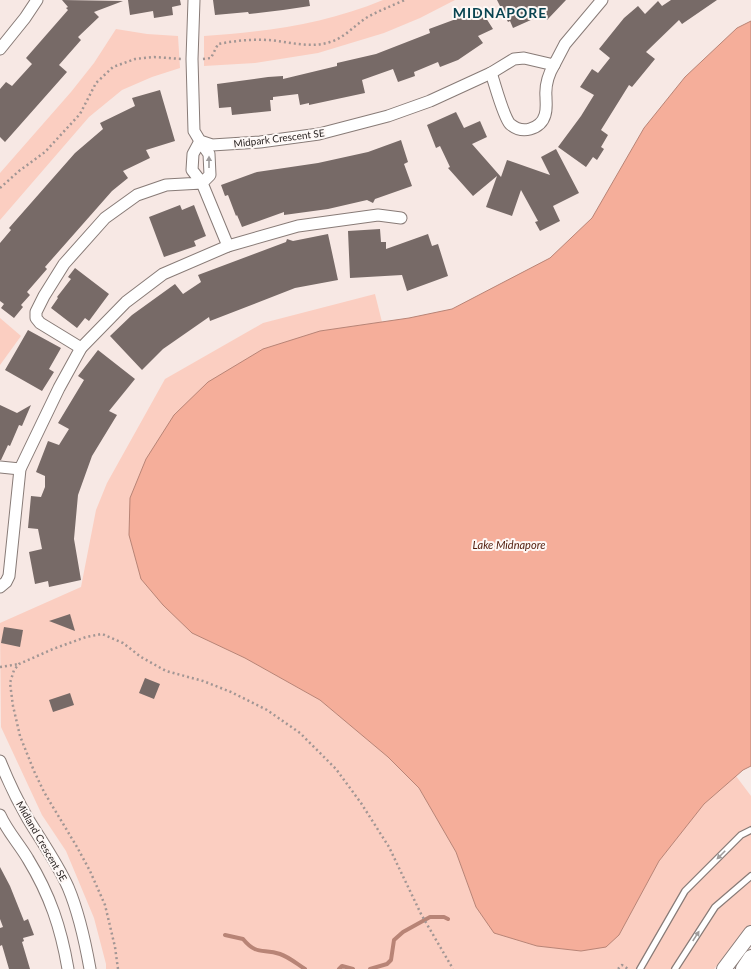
<svg xmlns="http://www.w3.org/2000/svg" width="751" height="969" font-family="Lato,sans-serif">
  <style>
    .green { fill: #fbcec1 }
    .water { fill: #f5ae9a; stroke: #b88476 }
    .lines { fill: none; stroke-linecap: round; stroke-linejoin: round }
    .stream { stroke: #b88476; stroke-width: 4 }
    .building { fill: #776a67 }
    .service-casing { stroke: #887b77; stroke-width: 8 }
    .minor-casing { stroke: #887b77; stroke-width: 13 }
    .tertiary-casing { stroke: #887b77; stroke-width: 16 }
    .path { stroke: #a29694; stroke-width: 2.5; stroke-dasharray: 2 3; stroke-linecap: butt }
    .service { stroke: #fff; stroke-width: 5.5 }
    .minor { stroke: #fff; stroke-width: 11 }
    .tertiary { stroke: #fff; stroke-width: 14 }
    .oneway { fill: #9f9c9c }
    .labels { text-anchor: middle; dominant-baseline: central; stroke-width: 4; stroke-linejoin: round; paint-order: stroke }
    .street-label { font-size: 10px; fill: #292322; stroke: #fef8f6 }
    .water-label { font-size: 11px; font-style: italic; fill: #4f1a0a; stroke: #fef8f6 }
    .district-label { font-size: 14px; font-weight: bold; letter-spacing: 1px; fill: #084451; stroke: #fef8f6 }
  </style>
  <rect width="100%" height="100%" fill="#f7e8e4"/>
  <g class="green">
    <path d="M383 0H455L420 18 384 33 318 53 255 63 204 66V36C266 32 325 24 383 0Z"/>
    <path d="M116 29 147 34 178 36 180 68 152 77 122 90 89 117 0 220V173L71 92 94 63Z"/>
    <path d="M375 294 382 322 320 331 192 633 245 658 320 700 388 757 419 788 456 852 476 907 495 933 537 946 581 951 619 935 659 861 704 804 736 776 751 796V927L714 969H106V964L94 918 66 851 42 815 1 727 0 623 81 587 96 510 107 483 165 379 263 323Z"/>
    <path d="M0 318 21 336 0 365Z"/>
  </g>
  <path class="water" d="M751 21V766L743 770 704 804 659 861 619 935 606 947 581 951 537 946 494 933 476 907 456 852 419 788 388 757 320 700 245 658 192 633 163 605 141 579 129 535 130 498 146 459 174 415 208 382 263 349 320 331 409 318 452 309 550 258 592 218 644 128 685 77 737 28Z"/>
  <g class="lines">
    <g class="stream">
      <path d="M225 935 243 939C257 956 263 948 280 954 289 957 297 964 305 969"/>
      <path d="M339 969 342 966 353 969"/>
      <path d="M370 969 387 964 391 960 394 940 403 932 430 917H444L448 919"/>
    </g>
  </g>
  <g class="building">
    <path d="M62 0 123 1 94 12 99 17 78 37 81 40 59 65 67 72 5 142 0 137V89L6 82 12 86 32 64 26 58 68 10 66 8 68 7Z"/>
    <path d="M128 0H180L181 5 172 7 173 15 154 18 153 11 130 15Z"/>
    <path d="M213 0H309L310 6 283 10 249 14 248 12 215 15Z"/>
    <path d="M497 0H566L547 20 542 15 513 28 510 21 508 22Z"/>
    <path d="M671 0H717L682 24 679 20 646 52 655 59 632 87 629 85 601 130 608 135 601 147 604 149 597 160 593 157 586 167 558 147 581 116 594 95 580 87 592 69 598 73 610 58 599 49 624 18 638 6 645 14 658 1 662 6Z"/>
    <path d="M479 7 493 29 478 36 483 43 458 60 440 67 438 62 414 72 415 76 398 82 393 69 362 80 365 93 309 105V103L300 105 298 94 273 97V100H270L271 111 232 115 231 107 219 108 217 84 268 77 283 76V79L337 66V63L376 54 430 33 429 29 456 19 467 11 469 13Z"/>
    <path d="M160 90 175 141 146 150 150 158 123 171 128 178 112 191 45 267 47 269 27 292 30 295 21 305 23 307 14 318 1 308 4 304 0 301V243L11 230 9 228 75 153 103 129 100 123 135 106 132 98Z"/>
    <path d="M456 112 464 128 480 121 487 137 472 144 501 177 507 160 550 175 541 157 556 149 579 193 553 206 560 221 540 231 535 222 538 221 521 190 512 216 486 207 497 176 473 196 448 168 450 167 440 146 436 148 427 125Z"/>
    <path d="M401 140 408 162 404 164 412 186 375 199 373 203 367 200 328 209 284 215V212L242 227 237 215 236 216 228 195 225 196 221 185 257 172 318 163 368 152Z"/>
    <path d="M180 205 182 210 194 205 206 236 194 241 196 246 164 257 149 217Z"/>
    <path d="M380 229 381 242H386V249L428 234 432 246 438 244 448 276 407 291 402 275 350 278 348 231Z"/>
    <path d="M328 234 338 280 295 288 210 321 209 317 163 349 142 370 110 336 132 315 175 284 183 294 201 282 198 275 286 242 287 239 293 241Z"/>
    <path d="M75 268 109 294 89 321 85 318 77 328 51 308 58 298 57 297 71 279 68 277Z"/>
    <path d="M28 330 61 348 49 369 54 372 42 391 5 370Z"/>
    <path d="M98 350 135 379 109 411 117 415 92 456 78 495 74 539 81 580 49 587 48 581 35 584 29 552 42 549 38 529 28 528 31 496 41 497 45 487V476L36 472 48 441 59 445 69 429 58 423 84 380 78 376Z"/>
    <path d="M0 405 17 413 31 405 22 426 19 425 10 446 8 445 1 460H0Z"/>
    <path d="M70 614 75 631 49 621Z"/>
    <path d="M4 627 23 630 20 647 1 643Z"/>
    <path d="M145 678 160 684 154 699 139 693Z"/>
    <path d="M70 693 74 705 53 712 49 700Z"/>
    <path d="M0 867 10 886 24 921 28 919 34 935 23 938 24 941 22 942 30 969H9L2 945 0 946V928L3 927 0 919Z"/>
  </g>
  <g class="lines">
    <g class="service-casing">
      <g id="service">
        <path d="M640 969 685 891 741 835 751 830"/>
        <path d="M675 969 715 907 751 876"/>
      </g>
    </g>
    <g class="minor-casing">
      <g id="minor">
        <path d="M194 0 192 59 194 131 200 141 212 145 260 142 319 134 388 116 430 101 491 73 514 59 524 58 554 65 565 44 602 0"/>
        <path d="M0 49 25 18 37 0"/>
        <path d="M491 73C495 84 503 116 510 124 516 129 523 131 530 129 537 127 543 122 545 115 547 109 546 103 546 97 545 85 548 75 554 65"/>
        <path d="M81 348 40 323 36 318V312L44 296 64 264 105 218 137 195 166 185 202 183 210 175 209 154 200 141 193 154 192 170 202 183 228 246"/>
        <path d="M0 467 20 469"/>
        <path d="M0 587 6 582 9 576 20 469 59 388 81 348 126 302 163 274 228 246 298 226 378 215 401 218"/>
        <path d="M0 761C8 781 17 800 28 819 42 842 57 863 68 887 79 913 85 941 90 969"/>
        <path d="M0 815C7 831 20 845 28 859 50 895 61 928 68 969"/>
      </g>
    </g>
    <g class="tertiary-casing">
      <g id="tertiary">
        <path d="M724 969 751 933"/>
        <path d="M743 969 751 957"/>
      </g>
    </g>
    <g class="path">
      <path d="M203 59 211 58 218 44C234 41 250 39 267 40 288 41 309 49 330 42 344 38 354 26 366 18 378 11 391 6 405 0"/>
      <path d="M0 188 19 171 45 152 80 114 96 83 113 67 135 59 154 57 182 59"/>
      <path d="M0 667 19 664"/>
      <path d="M118 969 115 947 105 905 90 871 77 847 44 792 34 771 20 736 13 706 10 683 14 670 19 664 53 649 86 637 102 634 123 643 141 657 166 671 203 681 231 692 267 710 300 733 336 769 361 803 389 847 421 914 453 969"/>
      <path d="M618 969 622 965 628 969"/>
    </g>
    <use href="#service" class="service"/>
    <use href="#minor" class="minor"/>
    <use href="#tertiary" class="tertiary"/>
  </g>
  <defs><path id="oneway-solid" d="M-6-.8H1V-3.2L6.5 0L1 3.2V.8H-6Z"/></defs>
  <g class="oneway">
    <use href="#oneway-solid" transform="translate(209 162) rotate(-90)"/>
    <use href="#oneway-solid" transform="translate(721 855) rotate(135)"/>
    <use href="#oneway-solid" transform="translate(696 936) rotate(-57)"/>
  </g>
  <g class="labels">
    <g class="street-label">
      <text transform="translate(279 138) rotate(-7)">Midpark Crescent SE</text>
      <text transform="translate(42 841) rotate(60)">Midland Crescent SE</text>
    </g>
    <g class="water-label">
      <text x="509" y="544">Lake Midnapore</text>
    </g>
    <g class="district-label">
      <text x="500" y="12">MIDNAPORE</text>
    </g>
  </g>
</svg>
